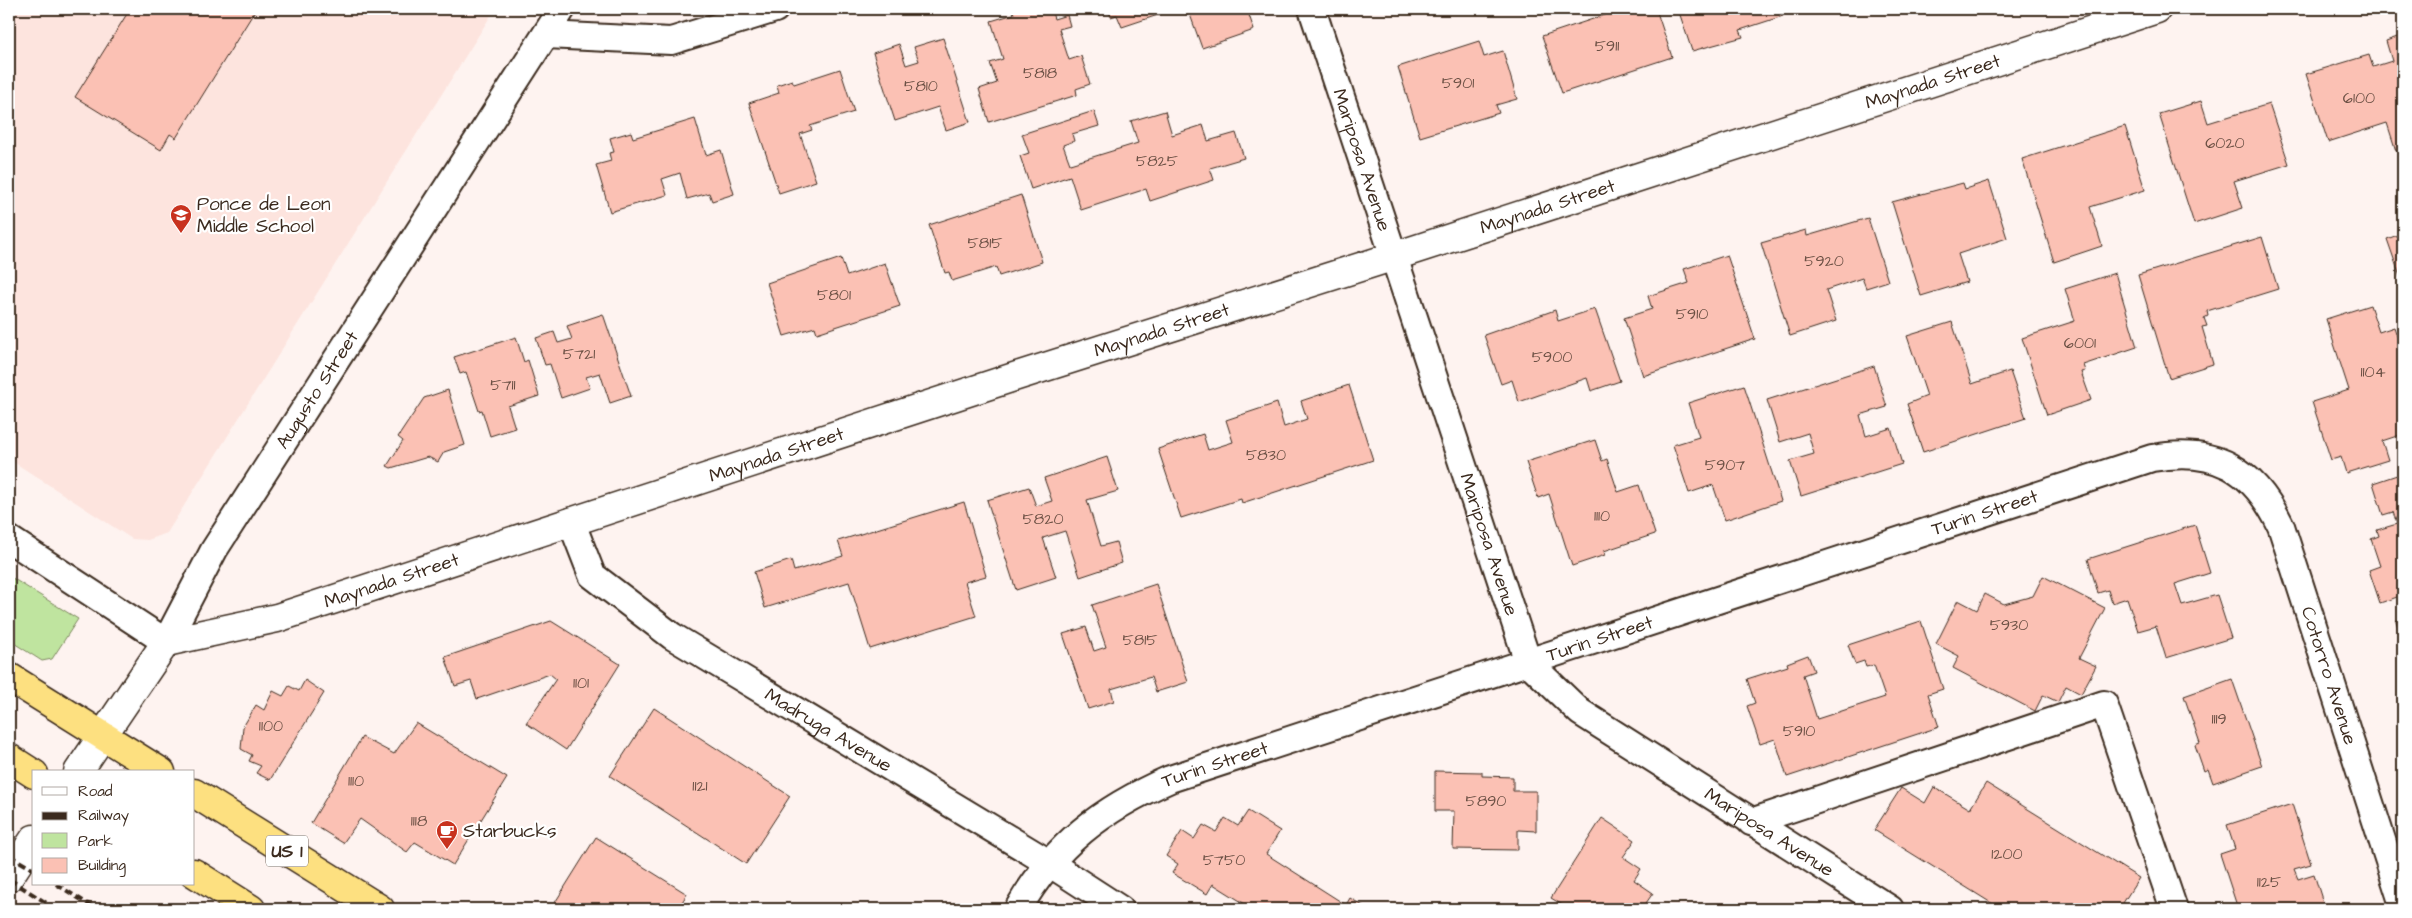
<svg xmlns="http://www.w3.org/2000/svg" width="2412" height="918" font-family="'Architects Daughter',sans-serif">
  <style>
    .built { fill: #fde4de }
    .green { fill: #bfe49f; stroke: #7d875e }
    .building { fill: #fbc1b4; stroke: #3b2a1e }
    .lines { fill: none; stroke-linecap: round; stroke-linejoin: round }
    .minor-casing { stroke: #3b2a1e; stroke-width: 30 }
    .tertiary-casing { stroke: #3b2a1e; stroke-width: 31 }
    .trunk-casing { stroke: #3b2a1e; stroke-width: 31 }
    .minor { stroke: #fff; stroke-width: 26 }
    .tertiary { stroke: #fff; stroke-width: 28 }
    .trunk { stroke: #fde080; stroke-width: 28 }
    .rail { stroke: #3b2a1e; stroke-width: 4; stroke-dasharray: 8 4; stroke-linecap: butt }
    .labels { text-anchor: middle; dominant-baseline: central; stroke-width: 4.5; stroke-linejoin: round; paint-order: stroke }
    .number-label { font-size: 16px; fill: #6b5044 }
    .shield { fill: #fff; stroke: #766a62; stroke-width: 1 }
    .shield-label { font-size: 18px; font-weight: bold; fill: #3b2a1e }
    .street-label { font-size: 19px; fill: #3b2a1e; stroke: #fff }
    .poi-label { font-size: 19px; fill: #3b2a1e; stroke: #fff; text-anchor: start }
  </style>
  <rect width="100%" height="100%" fill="#fef3f0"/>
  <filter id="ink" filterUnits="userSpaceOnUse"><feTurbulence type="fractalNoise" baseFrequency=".02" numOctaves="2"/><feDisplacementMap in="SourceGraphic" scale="10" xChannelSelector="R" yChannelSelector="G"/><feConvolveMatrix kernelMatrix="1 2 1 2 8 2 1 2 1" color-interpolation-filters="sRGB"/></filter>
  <g filter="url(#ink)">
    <path class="built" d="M9 9H495L167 533 148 540 132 539 9 459Z"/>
    <path class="green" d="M9 576 78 619 52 659 42 661 9 640Z"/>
    <g class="building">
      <path d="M130 9H256L176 138 170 134 161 150 75 97Z"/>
      <path d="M1012 9H1051L1054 19 1067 15 1070 26 1059 29 1069 60 1081 56 1090 84 1076 89 1077 95 989 122 979 89 997 83 990 63 1003 59 991 21 1014 14Z"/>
      <path d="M1108 9H1176L1122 27 1117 15 1111 17Z"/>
      <path d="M1188 9H1247L1254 30 1202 48Z"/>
      <path d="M1623 9H1656L1672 57 1562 93 1542 36Z"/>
      <path d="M1678 9H1781L1783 16 1740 30 1743 37 1692 51Z"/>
      <path d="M2403 35V149L2396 151 2387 123 2328 142 2306 74 2369 55 2373 67 2392 61 2386 41Z"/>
      <path d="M943 38 970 122 946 130 938 107 895 121 873 53 899 44 906 65 919 61 914 47Z"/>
      <path d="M1479 41 1484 57 1503 51 1517 99 1496 105 1499 113 1420 137 1398 67Z"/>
      <path d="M840 69 854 112 810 126 812 130 800 134 816 181 779 193 749 103 779 93 777 85 792 80 794 84Z"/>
      <path d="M2201 101 2208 123 2269 104 2289 164 2234 181 2243 208 2194 224 2159 114Z"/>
      <path d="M1094 111 1099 126 1072 134 1074 141 1063 145 1070 164 1138 143 1131 121 1165 111 1172 135 1203 125 1208 141 1236 133 1244 158 1210 168 1214 180 1150 201 1146 189 1081 210 1070 176 1031 189 1020 156 1029 153 1022 134Z"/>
      <path d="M695 119 706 155 721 150 734 194 712 201 709 193 687 199 680 173 662 179 667 195 610 212 596 165 611 161 609 153 614 152 610 138 631 132 633 138Z"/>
      <path d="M2125 126 2145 190 2090 207 2102 246 2054 262 2022 159Z"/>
      <path d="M1989 181 2007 238 1958 254 1967 282 1921 296 1892 202 1963 183 1965 189Z"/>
      <path d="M1021 195 1042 262 999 276 996 267 952 281 949 272 945 273 929 225Z"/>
      <path d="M1868 218 1888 281 1866 288 1862 278 1826 290 1836 321 1790 336 1761 243 1806 230 1807 236Z"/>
      <path d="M2403 233V285L2387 239Z"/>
      <path d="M2262 237 2278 289 2207 311 2208 316 2204 318 2207 326 2202 327 2213 364 2169 378 2138 275Z"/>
      <path d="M1727 255 1755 339 1643 376 1624 318 1652 309 1648 296 1689 283 1684 269Z"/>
      <path d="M841 258 847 276 885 263 900 306 817 333 815 327 784 336 767 283Z"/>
      <path d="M2115 273 2137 347 2083 365 2085 371 2081 372 2091 400 2047 415 2022 338 2075 321 2065 289Z"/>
      <path d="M2370 305 2379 332 2394 327 2403 354V434L2382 441 2388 460 2346 473 2341 457 2331 460 2312 402 2349 390 2326 319Z"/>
      <path d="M1595 309 1620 381 1591 391 1587 378 1519 402 1512 380 1501 384 1484 335 1555 310 1558 321Z"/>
      <path d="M603 314 631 396 610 403 600 373 586 377 590 388 561 398 550 364 545 365 536 338 554 332 558 343 572 339 567 326Z"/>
      <path d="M1952 322 1972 384 2010 371 2026 418 1923 452 1907 404 1927 396 1907 336Z"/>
      <path d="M516 337 524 362 528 360 539 396 508 406 515 428 490 436 482 410 479 411 466 372 460 374 454 357Z"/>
      <path d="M1874 366 1887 407 1860 415 1866 436 1891 428 1902 464 1801 496 1790 461 1814 454 1808 433 1780 442 1767 400Z"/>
      <path d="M1349 385 1373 460 1242 503 1241 499 1181 518 1158 449 1203 434 1208 450 1233 442 1226 420 1277 403 1284 427 1307 419 1301 401Z"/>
      <path d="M1744 385 1781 501 1725 520 1713 485 1689 493 1673 445 1699 437 1688 403Z"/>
      <path d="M448 390 465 445 444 452 438 462 428 457 391 468 387 466 403 441 398 437 424 398Z"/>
      <path d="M1595 440 1602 461 1607 459 1618 492 1639 485 1655 534 1604 551 1605 555 1572 566 1549 494 1538 498 1526 462Z"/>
      <path d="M1107 457 1118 491 1087 500 1101 546 1116 542 1122 563 1080 577 1065 531 1043 538 1056 577 1016 590 987 500 1029 487 1036 506 1052 501 1044 478Z"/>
      <path d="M2403 473V595L2380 603 2369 570 2380 566 2371 539 2379 536 2377 530 2397 524 2393 512 2383 515 2373 483Z"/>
      <path d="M964 502 986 576 965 582 976 616 870 649 849 582 765 608 754 572 791 560 794 571 843 556 838 541Z"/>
      <path d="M2195 525 2210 573 2175 584 2182 605 2217 595 2231 638 2166 658 2156 626 2138 631 2127 598 2112 603 2108 590 2098 593 2088 559Z"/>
      <path d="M2043 576 2105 608 2079 658 2096 666 2081 694 2066 686 2058 702 2043 695 2035 711 1953 668 1959 656 1936 644 1958 600 1977 610 1985 594 2004 604 2033 596Z"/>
      <path d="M1156 584 1188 682 1156 692 1151 677 1111 689 1114 701 1088 709 1063 634 1086 627 1094 651 1106 647 1092 605Z"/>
      <path d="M2403 618V645L2396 621Z"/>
      <path d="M551 621 620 664 566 750 526 723 556 679 550 674 477 699 471 681 455 686 445 657Z"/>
      <path d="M1921 621 1943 689 1928 694 1939 727 1787 777 1775 739 1760 744 1747 706 1755 703 1747 679 1788 666 1787 663 1808 655 1814 671 1803 675 1817 719 1885 697 1874 665 1866 667 1864 661 1855 664 1848 645Z"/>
      <path d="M2232 679 2262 766 2213 783 2208 769 2204 771 2195 745 2200 743 2184 696Z"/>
      <path d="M305 680 324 693 270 780 256 773 261 766 249 761 252 755 241 749 243 727 256 705 264 710 273 691 283 696 289 686 299 691Z"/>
      <path d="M654 708 790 796 746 864 610 776Z"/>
      <path d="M416 723 507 778 453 865 415 842 407 852 360 819 343 843 311 823 362 737 394 754Z"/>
      <path d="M1435 771 1482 772V776L1513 777V791H1536V831L1518 830V850L1453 849 1454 811H1435Z"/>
      <path d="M1986 783 2139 878 2123 903 2132 909H2001L1874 830 1901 788 1925 803 1934 787 1970 809Z"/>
      <path d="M2292 804 2311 864 2294 869 2298 879 2314 874 2325 909H2238L2220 854 2235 849 2227 825Z"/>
      <path d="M1248 811 1280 831 1266 854 1346 905 1350 898 1368 909H1253L1213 884 1207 894 1172 873 1178 864 1166 856 1182 831 1194 839 1203 825 1216 832 1225 818 1238 826Z"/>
      <path d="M1602 818 1635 840 1623 857 1641 869 1634 880 1653 893 1642 909H1569L1551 898Z"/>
      <path d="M596 837 687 894 678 909H551Z"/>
    </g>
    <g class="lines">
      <g class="minor-casing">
        <g id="minor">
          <path id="s1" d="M1312 9 1528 662 1580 712 1890 909"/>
          <path d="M546 35 671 41 775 9"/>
          <path id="s2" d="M571 521 592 575 672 636 1049 863 1120 909"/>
          <path id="s3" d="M9 539 166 642 214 550 562 9"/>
          <path d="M1751 822 2104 704 2174 909"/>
          <path id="s4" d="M1018 909C1055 844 1102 809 1170 779L2152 458C2216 447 2253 468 2281 526L2403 905"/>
        </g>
      </g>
      <g class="tertiary-casing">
        <g id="tertiary">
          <path id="s5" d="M78 772 166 642 277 618 1017 376 1395 256 2157 9"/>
          <path d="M9 877 34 839"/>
        </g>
      </g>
      <g class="trunk-casing">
        <g id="trunk">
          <path d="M9 677 161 772"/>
          <path d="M9 758 34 774"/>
          <path d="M194 793 380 909"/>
          <path d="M194 873 251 909"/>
        </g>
      </g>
      <use href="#minor" class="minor"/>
      <use href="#tertiary" class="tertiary"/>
      <use href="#trunk" class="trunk"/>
      <g class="rail">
        <path d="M9 855 34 870"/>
        <path d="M9 879 56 909"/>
        <path d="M56 884 96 909"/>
      </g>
    </g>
  </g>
  <defs>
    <g id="school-pin" transform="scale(1.125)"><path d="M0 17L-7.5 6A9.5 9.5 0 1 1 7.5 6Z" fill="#c8321e" stroke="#fff"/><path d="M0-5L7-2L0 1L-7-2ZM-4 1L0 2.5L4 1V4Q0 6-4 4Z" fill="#fff"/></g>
    <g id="cafe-pin" transform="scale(1.125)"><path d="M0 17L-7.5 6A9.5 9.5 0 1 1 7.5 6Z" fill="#c8321e" stroke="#fff"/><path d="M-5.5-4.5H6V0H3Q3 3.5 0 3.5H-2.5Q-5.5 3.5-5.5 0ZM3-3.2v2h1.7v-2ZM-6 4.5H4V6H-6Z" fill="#fff"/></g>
  </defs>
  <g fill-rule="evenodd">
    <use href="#school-pin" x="181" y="215"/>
    <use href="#cafe-pin" x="447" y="831"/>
  </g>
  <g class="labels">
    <g class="number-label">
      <text x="1607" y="46">5911</text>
      <text x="1040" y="73">5818</text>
      <text x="1458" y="83">5901</text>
      <text x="921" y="86">5810</text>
      <text x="2359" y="98">6100</text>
      <text x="2225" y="143">6020</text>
      <text x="1157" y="161">5825</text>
      <text x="985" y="243">5815</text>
      <text x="1824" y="261">5920</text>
      <text x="834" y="295">5801</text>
      <text x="1692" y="314">5910</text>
      <text x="2080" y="343">6001</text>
      <text x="579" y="354">5721</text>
      <text x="1552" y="357">5900</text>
      <text x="2373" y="372">1104</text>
      <text x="503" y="385">5711</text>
      <text x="1266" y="455">5830</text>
      <text x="1725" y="465">5907</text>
      <text x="1602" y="516">1110</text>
      <text x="1043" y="519">5820</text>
      <text x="2009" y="625">5930</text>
      <text x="1140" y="640">5815</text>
      <text x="581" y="683">1101</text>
      <text x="2219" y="719">1119</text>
      <text x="271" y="726">1100</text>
      <text x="1799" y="731">5910</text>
      <text x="356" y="781">1110</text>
      <text x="700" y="786">1121</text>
      <text x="1486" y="801">5890</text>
      <text x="419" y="821">1118</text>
      <text x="2007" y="854">1200</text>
      <text x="1224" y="860">5750</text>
      <text x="2269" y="882">1125</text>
    </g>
    <rect class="shield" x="266" y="835.5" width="42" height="31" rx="4"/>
    <g class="shield-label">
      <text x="287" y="851">US 1</text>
    </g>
    <g class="street-label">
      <text stroke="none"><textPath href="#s5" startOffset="2011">Maynada Street</textPath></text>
      <text stroke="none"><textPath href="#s1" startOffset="159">Mariposa Avenue</textPath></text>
      <text stroke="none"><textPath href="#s5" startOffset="1606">Maynada Street</textPath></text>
      <text stroke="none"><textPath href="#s5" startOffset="1201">Maynada Street</textPath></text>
      <text stroke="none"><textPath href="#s3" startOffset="482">Augusto Street</textPath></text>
      <text stroke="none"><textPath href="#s5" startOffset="796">Maynada Street</textPath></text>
      <text stroke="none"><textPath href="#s4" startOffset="1061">Turin Street</textPath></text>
      <text stroke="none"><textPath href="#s1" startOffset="564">Mariposa Avenue</textPath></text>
      <text stroke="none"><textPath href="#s5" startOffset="391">Maynada Street</textPath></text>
      <text stroke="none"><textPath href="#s4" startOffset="656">Turin Street</textPath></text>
      <text stroke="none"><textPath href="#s4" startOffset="1554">Cotorro Avenue</textPath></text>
      <text stroke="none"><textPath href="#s2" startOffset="341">Madruga Avenue</textPath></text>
      <text stroke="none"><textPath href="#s4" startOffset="251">Turin Street</textPath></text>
      <text stroke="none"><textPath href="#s1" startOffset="984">Mariposa Avenue</textPath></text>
    </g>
    <g class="poi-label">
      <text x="197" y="204">Ponce de Leon<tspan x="197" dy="22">Middle School</tspan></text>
      <text x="463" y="831">Starbucks</text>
    </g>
  </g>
  <rect width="2412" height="918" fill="none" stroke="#fff" stroke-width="30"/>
  <rect x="15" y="15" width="2382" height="888" fill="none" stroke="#3b2a1e" stroke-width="2" filter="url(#ink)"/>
  <rect x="32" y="770" width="162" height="115" fill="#ffffff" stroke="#b1aaa5"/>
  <rect x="42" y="787" width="25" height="8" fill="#ffffff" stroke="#b1aaa5"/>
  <text x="78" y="796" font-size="15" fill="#3b2a1e">Road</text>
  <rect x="42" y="812" width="25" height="8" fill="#3b2a1e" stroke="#b1aaa5"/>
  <text x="78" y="820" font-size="15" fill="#3b2a1e">Railway</text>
  <rect x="42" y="833" width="25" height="15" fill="#bfe49f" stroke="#b1aaa5"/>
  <text x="78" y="846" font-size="15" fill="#3b2a1e">Park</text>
  <rect x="42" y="858" width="25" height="15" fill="#fbc1b4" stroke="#b1aaa5"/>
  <text x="78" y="870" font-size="15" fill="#3b2a1e">Building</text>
</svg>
